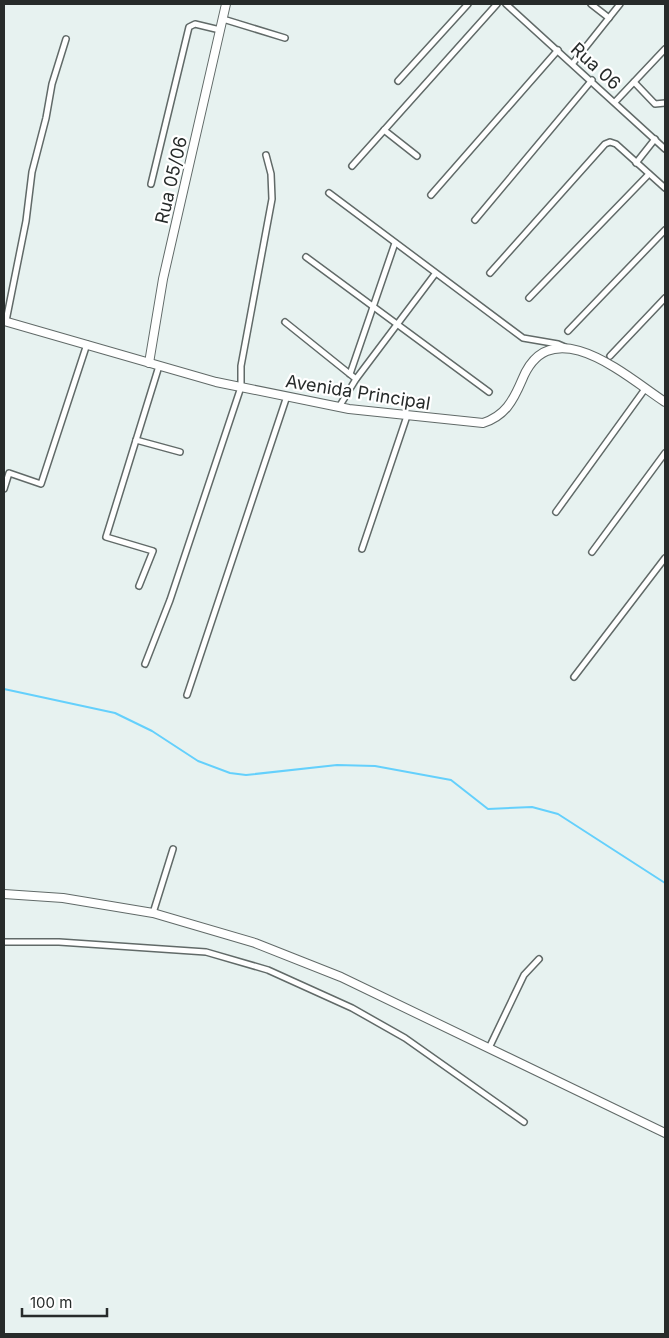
<svg xmlns="http://www.w3.org/2000/svg" width="669" height="1338" font-family="Inter,sans-serif">
  <style>
    .lines { fill: none; stroke-linecap: round; stroke-linejoin: round }
    .stream { stroke: #64d0fc; stroke-width: 2 }
    .street-casing { stroke: #616a68; stroke-width: 8 }
    .secondary-casing { stroke: #616a68; stroke-width: 10 }
    .street { stroke: #fff; stroke-width: 5 }
    .secondary { stroke: #fff; stroke-width: 8 }
    .labels { text-anchor: middle; dominant-baseline: central; stroke-width: 4.5; stroke-linejoin: round; paint-order: stroke }
    .street-label { font-size: 18px; fill: #272b2a; stroke: #fff }
  </style>
  <rect width="100%" height="100%" fill="#e7f2f0"/>
  <g class="lines">
    <path class="stream" d="M4 689 115 713 152 731 198 761 230 773 246 775 337 765 375 766 451 780 488 809 532 807 558 814 665 883"/>
    <g class="street-casing">
      <g id="street">
        <path d="M506 4 665 149"/>
        <path d="M591 4 609 18"/>
        <path d="M223 19 285 38"/>
        <path d="M573 63 620 4"/>
        <path d="M398 81 468 4"/>
        <path d="M634 82 655 104 665 103"/>
        <path d="M615 102 665 49"/>
        <path d="M384 130 417 156"/>
        <path d="M636 163 655 139"/>
        <path d="M352 166 497 4"/>
        <path d="M151 184 189 27 195 24 220 30"/>
        <path d="M329 193 523 338 558 344 565 347"/>
        <path d="M431 195 558 50"/>
        <path d="M475 220 592 80"/>
        <path d="M306 257 489 392"/>
        <path d="M490 273 605 144 610 142 616 144 665 188"/>
        <path d="M529 298 649 174"/>
        <path d="M6 321 26 221 32 172 46 118 52 84 66 39"/>
        <path d="M285 322 356 379"/>
        <path d="M568 331 665 230"/>
        <path d="M610 356 665 298"/>
        <path d="M350 374 395 243"/>
        <path d="M339 407 356 379 435 274"/>
        <path d="M136 440 180 452"/>
        <path d="M4 489 9 473 41 484 87 344"/>
        <path d="M556 512 645 389"/>
        <path d="M362 549 407 416"/>
        <path d="M592 552 665 453"/>
        <path d="M139 586 153 551 106 537 159 366"/>
        <path d="M145 664 170 600 241 387V366L272 199 271 174 266 155"/>
        <path d="M574 677 665 558"/>
        <path d="M187 695 287 396"/>
        <path d="M153 913 173 849"/>
        <path d="M4 942H59L206 952 268 970 352 1008 405 1038 524 1122"/>
        <path d="M489 1048 524 975 539 959"/>
      </g>
    </g>
    <g class="secondary-casing">
      <g id="secondary">
        <path d="M4 321 216 382 349 409 483 423C505 416 513 401 522 380 551 308 627 377 665 402"/>
        <path d="M149 363 163 279 226 4"/>
        <path d="M4 894 63 898 153 913 255 943 341 977 665 1133"/>
      </g>
    </g>
    <use href="#street" class="street"/>
    <use href="#secondary" class="secondary"/>
  </g>
  <g class="labels">
    <g class="street-label">
      <text transform="translate(596 66) rotate(42)">Rua 06</text>
      <text transform="translate(171 180) rotate(-77)">Rua 05/06</text>
      <text transform="translate(358 392) rotate(9)">Avenida Principal</text>
    </g>
  </g>
  <rect width="669" height="1338" fill="none" stroke="#272b2a" stroke-width="10"/>
  <path d="M22 1308v8h85v-8" fill="none" stroke="#272b2a" stroke-width="2.5"/>
  <text x="30" y="1308" font-size="15" fill="#272b2a" stroke="#ffffff" stroke-width="4" paint-order="stroke">100 m</text>
</svg>
